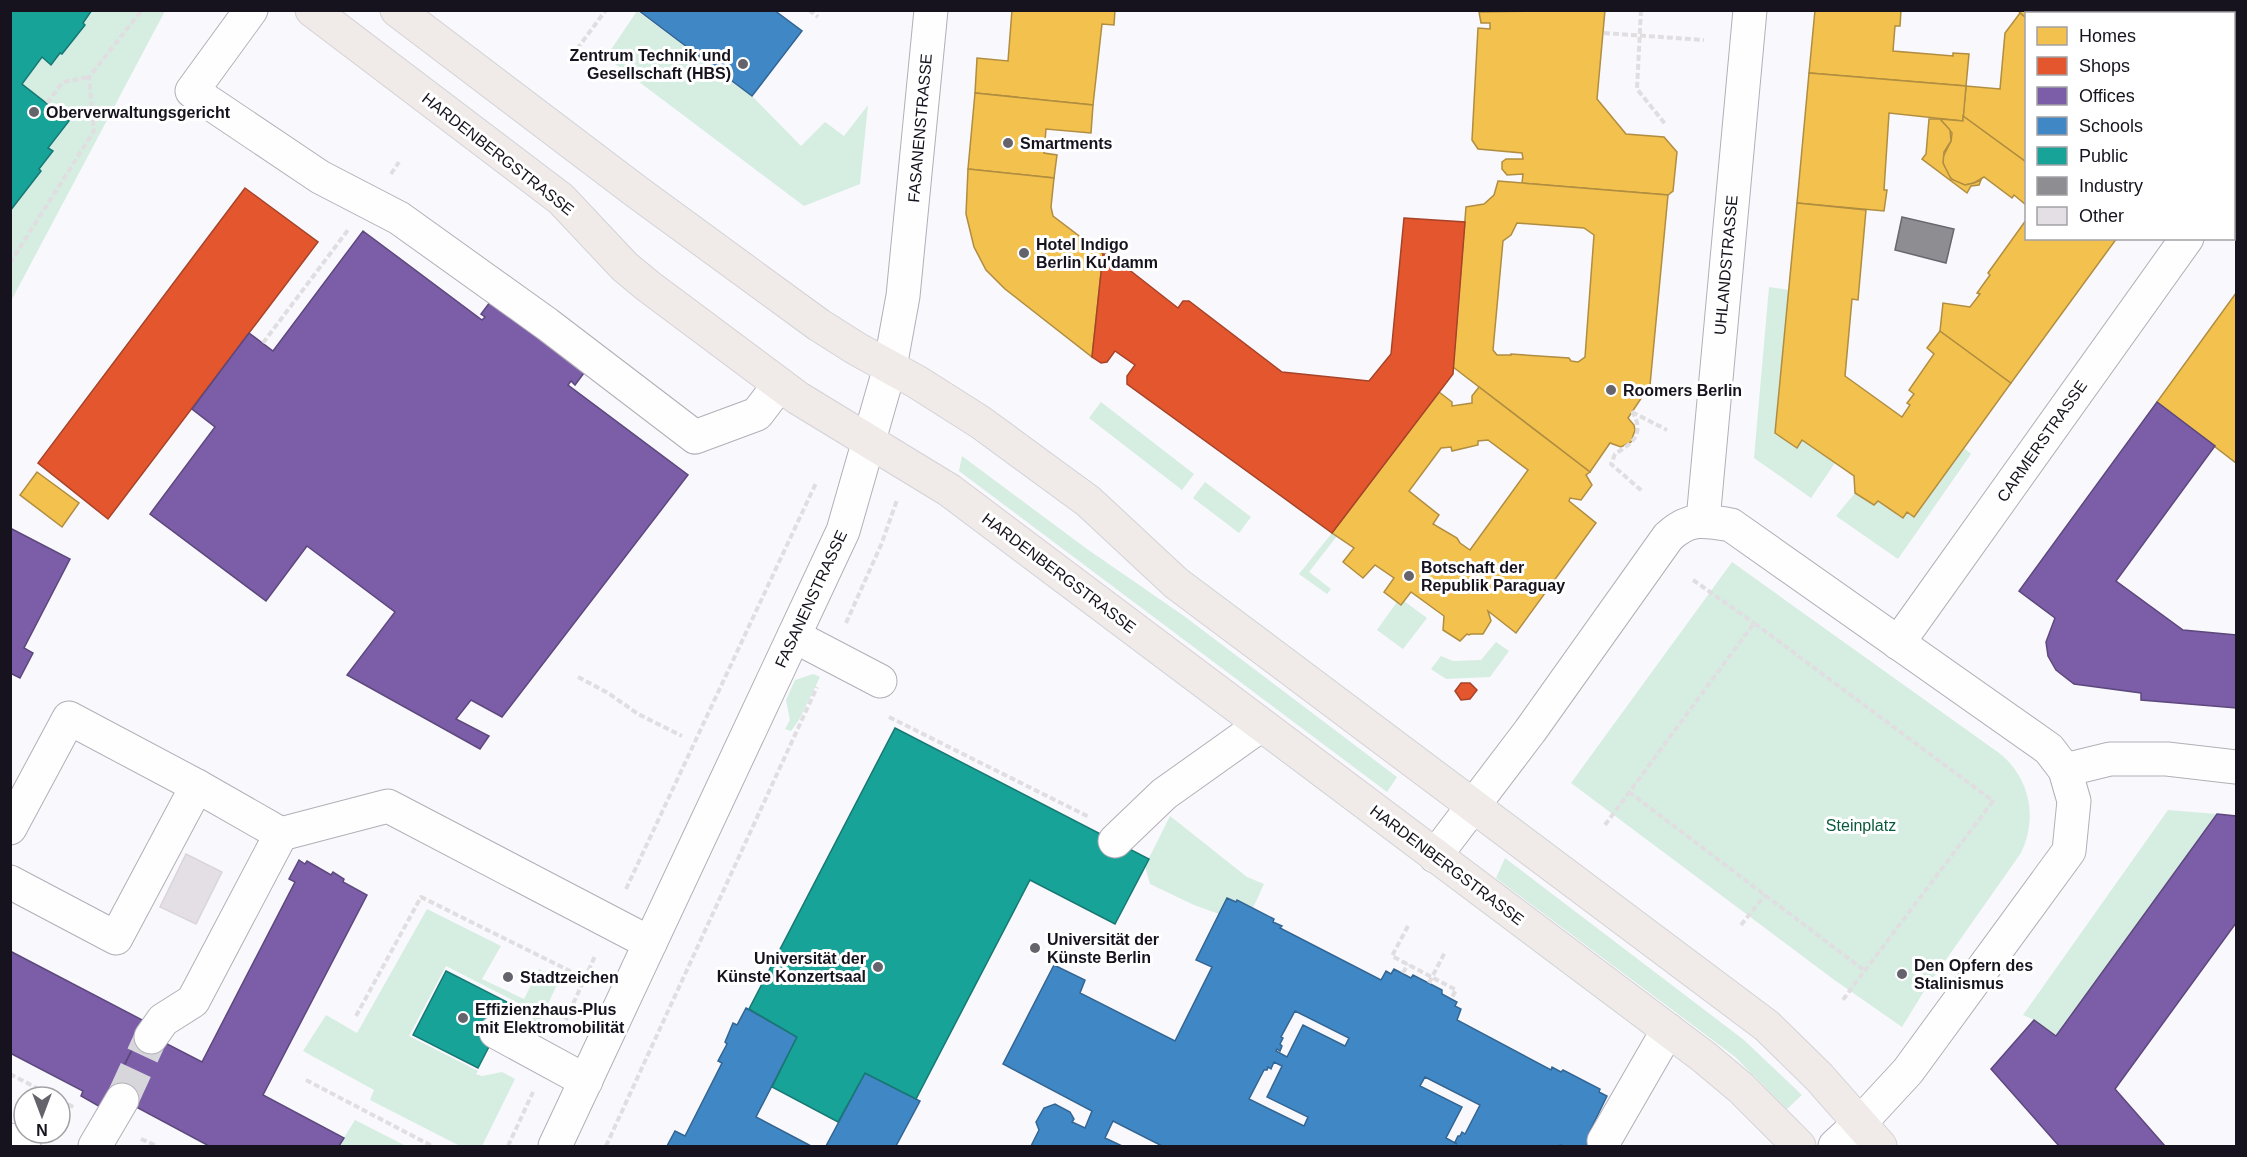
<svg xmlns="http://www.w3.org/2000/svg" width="2247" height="1157" font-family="Helvetica,sans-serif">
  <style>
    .green { fill: #d6ede2 }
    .homes { fill: #f2c14e; stroke: #b08d40; stroke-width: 1.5; fill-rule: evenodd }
    .shops { fill: #e4572e; stroke: #a64329; stroke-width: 1.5 }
    .offices { fill: #7b5ea7; stroke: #5d487e; stroke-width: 1.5 }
    .schools { fill: #3f88c5; stroke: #336593; stroke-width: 1.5; fill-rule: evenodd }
    .public { fill: #17a398; stroke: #177873; stroke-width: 1.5 }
    .industry { fill: #8d8d92; stroke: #69686f; stroke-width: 1.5 }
    .building { fill: #e4dee5; stroke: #dbd5db; stroke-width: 1.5 }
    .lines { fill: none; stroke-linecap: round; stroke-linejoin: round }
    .minor-tunnel { stroke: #d7d6db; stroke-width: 33; stroke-dasharray: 33 16; stroke-linecap: butt }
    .minor-casing { stroke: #b2afb7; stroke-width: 35 }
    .major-casing { stroke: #d3d2d6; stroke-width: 35 }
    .path { stroke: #e0dee1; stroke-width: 4; stroke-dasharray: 6 3; stroke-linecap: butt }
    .minor { stroke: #fefeff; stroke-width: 33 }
    .major { stroke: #f0eae9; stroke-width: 33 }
    .poi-dot { fill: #65636c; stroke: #fff; stroke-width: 2 }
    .labels { text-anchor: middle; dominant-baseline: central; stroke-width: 6; stroke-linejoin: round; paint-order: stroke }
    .poi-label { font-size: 16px; font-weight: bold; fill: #16131e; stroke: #fff; text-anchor: start }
    .street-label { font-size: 16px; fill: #16131e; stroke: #fff }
    .park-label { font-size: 16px; fill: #09593c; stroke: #fff }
  </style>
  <rect width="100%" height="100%" fill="#f9f8fc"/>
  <g class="green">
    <path d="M92 11H165L11 301V211L41 171 39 169 52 151 48 148 69 121 22 84 42 57 51 64 60 53 63 54 85 25 83 23Z"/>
    <path d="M637 11 752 96 801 146 825 122 844 136 868 105 860 184 804 206 606 57Z"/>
    <path d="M1769 287 1789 290 1775 433 1796 448 1802 440 1835 463 1811 498 1754 458Z"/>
    <path d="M1101 402 1194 474 1182 490 1089 418Z"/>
    <path d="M1964 448 1971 454 1898 559 1836 516 1855 493 1874 505 1878 501 1903 518 1907 512 1914 517Z"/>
    <path d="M962 456 1087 549 1184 616 1397 777 1387 792 959 471Z"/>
    <path d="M1205 482 1251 517 1239 533 1193 498Z"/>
    <path d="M1332 533 1337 536 1309 572 1331 589 1327 594 1299 574Z"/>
    <path d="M1732 562 1999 753C2030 777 2038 818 2021 853L1926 988 1902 1027 1833 979 1571 783Z"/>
    <path d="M1404 601 1427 618 1403 649 1377 630 1397 602 1401 605Z"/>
    <path d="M1496 642 1509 651 1490 677 1446 679 1431 669 1441 656 1453 661 1481 660Z"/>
    <path d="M813 674 820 677 799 720 791 731 785 729 790 720 786 700 795 680Z"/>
    <path d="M2168 810 2217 814 2056 1036 2034 1020 2023 1015Z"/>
    <path d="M1170 816 1247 877 1264 884 1253 908 1237 900 1236 902 1228 898 1219 914 1194 905 1150 884 1145 866Z"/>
    <path d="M1505 858 1744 1040 1802 1095 1787 1109 1734 1056 1496 878Z"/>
    <path d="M427 909 501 946 482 979 524 999 539 969 559 980 537 1028 526 1017V1007L446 966 409 1036 478 1071 476 1074 482 1076 502 1072 515 1079 482 1146H460L370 1100 374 1090 303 1051 326 1015 357 1033Z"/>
    <path d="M355 1120 406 1146H339Z"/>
  </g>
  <g class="homes">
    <path d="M1012 10H1115L1114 25 1102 24 1093 105 975 93 977 58 1008 61Z"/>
    <path d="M1605 10 1597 99 1626 134 1664 137 1677 152 1673 191 1668 195 1522 183 1523 174 1507 175 1502 169V162L1506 159H1523L1522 153 1478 149 1472 140 1478 28 1490 29V23H1481L1479 12Z"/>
    <path d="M1815 10H1901L1900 26H1895L1893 51 1953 56V53L1969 54 1966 86 1809 73Z"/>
    <path d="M2017 10H2097L2095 14H2026V18Z"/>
    <path d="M2143 10H2216L2220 14H2147Z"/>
    <path d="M2020 13 2026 18V162L1963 116 1966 86 2000 89 2005 33Z"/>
    <path d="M2234 23 2236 25V74L2234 78Z"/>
    <path d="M1809 73 1966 86 1963 121 1889 113 1884 190H1887L1884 211 1797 203Z"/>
    <path d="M975 93 1093 105 1091 133 1046 129 1044 153 1057 155 1054 178 968 169Z"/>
    <path d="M1963 116 2026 162V205L2014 195 2012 198 1984 177 1974 183 1965 185 1955 182 1947 174 1943 163V157L1951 141 1952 133 1940 119 1963 121Z"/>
    <path d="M1929 119H1940L1950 130 1951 141 1944 152 1943 163 1951 179 1965 185 1974 183 1981 180 1979 185 1971 186 1967 193 1922 159 1926 154Z"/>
    <path d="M968 169 1054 178 1051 207 1053 216 1103 254 1092 357 1005 289 986 270 974 247 966 214Z"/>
    <path d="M1498 181 1668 195 1650 385 1628 418 1634 425 1635 430 1631 442 1621 447 1610 443 1590 472 1453 367 1466 207 1484 204 1494 195ZM1517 223 1584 228 1594 235 1585 357 1578 362 1571 361 1569 358 1511 354V355H1497L1493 350 1503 241 1511 235Z"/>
    <path d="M1797 203 1866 210 1858 300 1852 299 1845 376 1902 417 1910 405 1907 403 1914 394 1909 390 1934 354 1927 348 1940 331 2011 383 1914 517 1907 512 1903 518 1878 501 1874 505 1855 493 1854 476 1802 440 1797 448 1775 433Z"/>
    <path d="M2026 220V238H2117L2011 383 1940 331 1943 303 1970 307 1980 294 1977 293 1990 275 1988 273Z"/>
    <path d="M2236 293V463L2157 402Z"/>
    <path d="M1479 387 1590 472 1586 475 1592 485 1581 500 1570 498 1569 501 1596 523 1516 633 1488 611 1491 621 1483 634H1471L1469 635 1467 634 1460 641 1443 630 1444 616 1411 592 1401 605 1384 592 1394 578 1375 565 1363 578 1343 562 1354 548 1332 533 1439 392 1452 402V406L1472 403V396ZM1488 440 1528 470 1470 550 1460 543 1457 538 1433 524 1439 515 1409 491 1441 448 1451 447 1452 451 1478 445V441Z"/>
    <path d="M37 472 79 503 62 527 20 495Z"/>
  </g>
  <g class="shops">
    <path d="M245 188 318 242 108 519 38 463Z"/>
    <path d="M1404 218 1465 222 1453 374 1332 533 1127 384V376L1135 365 1115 351 1107 362 1101 363 1092 357 1103 254H1109L1178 308 1183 301H1189L1282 372 1369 381 1391 354Z"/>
    <path d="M1461 683H1470L1477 690 1470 699 1461 700 1455 691Z"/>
  </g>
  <g class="offices">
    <path d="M363 231 482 320 485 317 481 314 493 298 587 369 575 385 571 381 568 385 688 475 502 717 471 700 456 719 489 736 480 749 347 675 395 612 307 546 266 601 150 514 215 427 192 409 249 333 273 351Z"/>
    <path d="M2157 402 2215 446 2116 581 2183 630 2236 635V708L2141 700V693L2074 684 2056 670 2048 656 2046 642 2055 618 2019 591Z"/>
    <path d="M10 528 70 559 24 648 33 653 20 678 10 673Z"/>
    <path d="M2217 814 2236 816V923L2115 1089 2165 1146H2059L1991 1069 2034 1020 2056 1036Z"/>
    <path d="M299 860 305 864 307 861 331 875 333 872 344 879 343 882 367 895 263 1095 344 1138 339 1146H209L110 1093 142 1031 202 1062 295 882 289 879Z"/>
    <path d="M10 951 146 1022 102 1108 81 1096 83 1091 10 1053Z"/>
  </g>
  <g class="schools">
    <path d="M638 10H774L802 31 752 96Z"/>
    <path d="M1227 898 1236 902 1237 900 1274 919 1273 922 1282 926 1280 928 1381 980 1386 971 1391 974 1394 969 1411 978 1413 975 1442 990V994L1457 1002 1455 1006 1461 1009 1457 1020 1551 1070 1552 1067 1561 1072 1563 1070 1600 1089 1599 1092 1607 1096 1589 1133 1614 1146H1564L1560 1145 1559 1146H1162L1113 1121 1105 1138 1122 1146H1031L1039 1130 1036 1122 1044 1108 1055 1104 1070 1112 1074 1119 1072 1122 1085 1128 1092 1111 1003 1064 1054 965 1085 980 1080 993 1175 1041 1212 967 1196 960ZM1295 1011 1349 1038 1345 1046 1303 1025 1287 1057 1276 1051 1277 1049 1280 1051 1282 1046 1280 1044 1283 1038 1281 1037ZM1274 1062 1282 1066 1267 1097 1308 1117 1304 1126 1249 1099 1264 1070H1267L1268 1067 1271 1069ZM1425 1077 1480 1105 1465 1134 1462 1132 1460 1136H1458L1455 1142 1457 1144 1446 1138 1462 1107 1420 1086Z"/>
    <path d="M746 1008 797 1037 756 1117 811 1146H667L675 1131 685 1136 722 1063 718 1061 727 1044 725 1042 733 1023 737 1025Z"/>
    <path d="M865 1073 920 1101 896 1146H826Z"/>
  </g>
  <g class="public">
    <path d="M10 10H92L83 23 85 25 62 54 60 53 51 65 42 57 22 84 69 121 48 148 53 151 39 169 41 171 10 211Z"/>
    <path d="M895 728 1149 859 1115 924 1030 880 916 1099 865 1073 838 1122 772 1087 797 1037 749 1009Z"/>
    <path d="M446 971 511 1004 478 1068 413 1035Z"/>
  </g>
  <path class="industry" d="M1902 217 1954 229 1946 263 1895 250Z"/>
  <path class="building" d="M186 854 222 872 196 924 160 907Z"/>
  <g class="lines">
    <path class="minor-tunnel" d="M122 1100 151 1037"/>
    <g class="minor-casing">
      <g id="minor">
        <path d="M251 10 192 91 320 177 399 218 547 324 695 437 757 414 779 385"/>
        <path d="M2234 173 2236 169"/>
        <path d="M1703 520 1750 10"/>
        <path d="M794 636 880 681"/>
        <path d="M1898 643 2187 238"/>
        <path d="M2065 770 2110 759H2167L2236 767"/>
        <path d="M10 828 69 718 197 786 281 834"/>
        <path d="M1115 841 1164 794 1261 725"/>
        <path d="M1435 856 1530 731 1668 537C1689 517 1704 520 1731 525L2049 749 2065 770 2074 801 2069 851 1908 1071 1860 1123 1835 1146"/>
        <path d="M10 882 116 938 197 786"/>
        <path d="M496 1032 586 1081"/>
        <path d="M151 1037 163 1020 193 1001 281 834 388 806 650 943"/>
        <path d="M10 1140 24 1146"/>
        <path d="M1604 1141 1668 1030"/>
        <path d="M95 1146 122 1100"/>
        <path d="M555 1146 843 531 890 367 903 296 931 10"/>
      </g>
    </g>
    <g class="major-casing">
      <g id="major">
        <path d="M312 10 561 199 625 267 648 286 798 398 949 490 1704 1057 1741 1088 1799 1146"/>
        <path d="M397 10 637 192 819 325 857 349 917 382 980 422 1088 501 1176 583 1767 1026 1819 1077 1880 1146"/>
      </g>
    </g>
    <g class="path">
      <path d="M809 10 818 17"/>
      <path d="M1641 10 1637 89 1666 125"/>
      <path d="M1604 33 1704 40"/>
      <path d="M577 49 606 10"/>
      <path d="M47 103 63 82 89 77"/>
      <path d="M391 174 399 162"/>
      <path d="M10 263 94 131 89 77 142 10"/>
      <path d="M263 343 348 230"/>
      <path d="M1632 411C1645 434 1634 442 1615 454L1611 464 1642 491"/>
      <path d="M1632 412 1667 430"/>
      <path d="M1693 580 1754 623"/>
      <path d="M846 623 881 545 897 500"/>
      <path d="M578 677 608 693 638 714 682 736"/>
      <path d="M889 717 1089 817"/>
      <path d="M1629 792 1865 971"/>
      <path d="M1605 825 1754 623 1993 801 1842 1001"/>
      <path d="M626 889 816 483"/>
      <path d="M1741 925 1765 895"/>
      <path d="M1408 926 1392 956 1456 990 1451 999"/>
      <path d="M1403 973 1408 964"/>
      <path d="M1429 983 1445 952"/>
      <path d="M356 1016 421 897 574 973"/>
      <path d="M562 1028 595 956"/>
      <path d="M10 1074 54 1097"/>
      <path d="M306 1080 432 1146"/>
      <path d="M60 1100 75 1108"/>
      <path d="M141 1139 157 1146"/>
      <path d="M508 1146 533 1092"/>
      <path d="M606 1146 817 687"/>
    </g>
    <use href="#minor" class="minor"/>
    <use href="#major" class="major"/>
  </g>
  <g class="poi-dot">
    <circle cx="743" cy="64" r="6"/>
    <circle cx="34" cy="112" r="6"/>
    <circle cx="1008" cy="143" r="6"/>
    <circle cx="1024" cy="253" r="6"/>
    <circle cx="1611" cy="390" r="6"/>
    <circle cx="1409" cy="576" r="6"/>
    <circle cx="1035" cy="948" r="6"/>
    <circle cx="878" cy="967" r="6"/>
    <circle cx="1902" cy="974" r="6"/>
    <circle cx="508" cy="977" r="6"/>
    <circle cx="463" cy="1018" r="6"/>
  </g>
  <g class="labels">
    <g class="poi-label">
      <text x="731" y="55" text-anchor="end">Zentrum Technik und<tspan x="731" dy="18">Gesellschaft (HBS)</tspan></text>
      <text x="46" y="112">Oberverwaltungsgericht</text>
      <text x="1020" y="143">Smartments</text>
      <text x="1036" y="244">Hotel Indigo<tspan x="1036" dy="18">Berlin Ku'damm</tspan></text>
      <text x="1623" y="390">Roomers Berlin</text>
      <text x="1421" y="567">Botschaft der<tspan x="1421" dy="18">Republik Paraguay</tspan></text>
      <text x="1047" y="939">Universität der<tspan x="1047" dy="18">Künste Berlin</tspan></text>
      <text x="866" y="958" text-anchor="end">Universität der<tspan x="866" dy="18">Künste Konzertsaal</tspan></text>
      <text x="1914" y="965">Den Opfern des<tspan x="1914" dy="18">Stalinismus</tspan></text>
      <text x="520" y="977">Stadtzeichen</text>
      <text x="475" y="1009">Effizienzhaus-Plus<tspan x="475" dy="18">mit Elektromobilität</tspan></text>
    </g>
    <g class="street-label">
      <text transform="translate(920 128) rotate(-85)">FASANENSTRASSE</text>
      <text transform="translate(498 154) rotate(38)">HARDENBERGSTRASSE</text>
      <text transform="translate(1726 265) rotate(-85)">UHLANDSTRASSE</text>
      <text transform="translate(2042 441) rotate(-55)">CARMERSTRASSE</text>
      <text transform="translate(1059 573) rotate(37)">HARDENBERGSTRASSE</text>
      <text transform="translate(811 599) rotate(-65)">FASANENSTRASSE</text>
      <text transform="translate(1447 865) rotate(37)">HARDENBERGSTRASSE</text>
    </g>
    <g class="park-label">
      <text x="1861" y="825">Steinplatz</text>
    </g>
  </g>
  <rect width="2247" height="1157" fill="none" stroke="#16131e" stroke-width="24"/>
  <rect x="2025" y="12" width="210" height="228" fill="#ffffff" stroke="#a2a1a5" stroke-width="1.5"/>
  <rect x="2037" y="27" width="30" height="18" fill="#f2c14e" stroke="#a2a1a5" stroke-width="1.5"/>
  <text x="2079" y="42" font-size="18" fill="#16131e">Homes</text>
  <rect x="2037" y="57" width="30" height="18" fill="#e4572e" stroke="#a2a1a5" stroke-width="1.5"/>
  <text x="2079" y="72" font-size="18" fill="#16131e">Shops</text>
  <rect x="2037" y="87" width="30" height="18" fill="#7b5ea7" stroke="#a2a1a5" stroke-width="1.5"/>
  <text x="2079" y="102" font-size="18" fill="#16131e">Offices</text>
  <rect x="2037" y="117" width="30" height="18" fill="#3f88c5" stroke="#a2a1a5" stroke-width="1.5"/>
  <text x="2079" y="132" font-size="18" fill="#16131e">Schools</text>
  <rect x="2037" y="147" width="30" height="18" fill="#17a398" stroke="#a2a1a5" stroke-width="1.5"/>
  <text x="2079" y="162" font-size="18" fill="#16131e">Public</text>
  <rect x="2037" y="177" width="30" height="18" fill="#8d8d92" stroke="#a2a1a5" stroke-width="1.5"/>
  <text x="2079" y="192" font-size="18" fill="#16131e">Industry</text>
  <rect x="2037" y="207" width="30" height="18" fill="#e4dee5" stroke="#a2a1a5" stroke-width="1.5"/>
  <text x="2079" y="222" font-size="18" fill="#16131e">Other</text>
  <g transform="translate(42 1115) rotate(180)"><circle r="28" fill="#ffffff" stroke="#a2a1a5" stroke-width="1.5"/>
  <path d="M0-4.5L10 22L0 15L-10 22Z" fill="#65636c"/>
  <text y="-9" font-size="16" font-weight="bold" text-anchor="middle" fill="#16131e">N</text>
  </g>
</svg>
